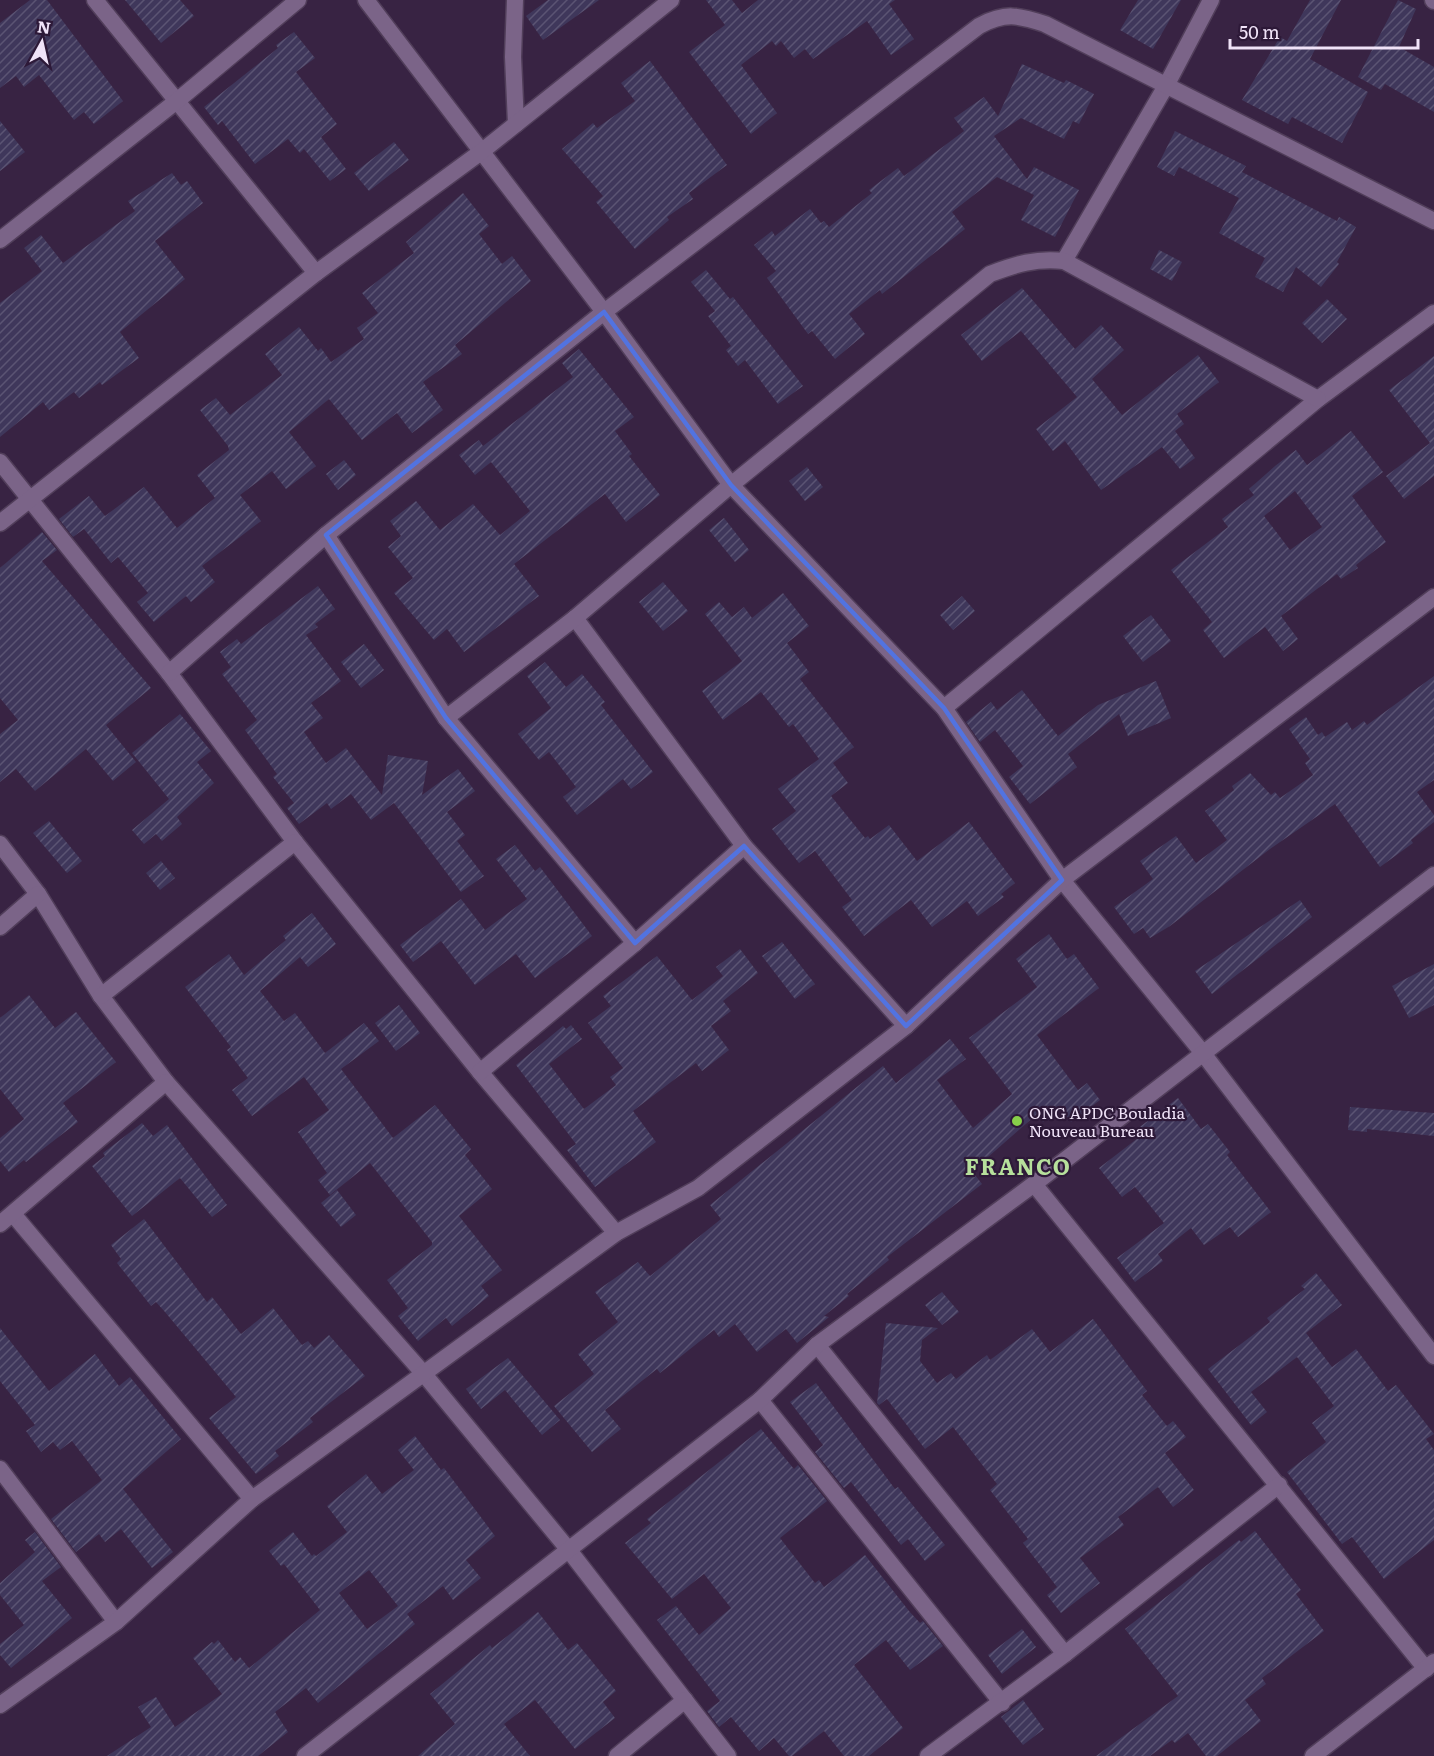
<svg xmlns="http://www.w3.org/2000/svg" width="1434" height="1756" font-family="Literata,serif">
  <style>
    .building { fill: url(#building-hatch); fill-rule: evenodd }
    .lines { fill: none; stroke-linecap: round; stroke-linejoin: round }
    .minor-casing { stroke: #513e5a; stroke-width: 19 }
    .tertiary-casing { stroke: #513e5a; stroke-width: 19 }
    .minor { stroke: #7b6488; stroke-width: 16 }
    .tertiary { stroke: #7b6488; stroke-width: 16 }
    .marked { fill: none; stroke: #5273e0; stroke-width: 4.5; stroke-linejoin: round }
    .poi-dot { fill: #87cf4a; stroke: #2d1938; stroke-width: 2 }
    .labels { text-anchor: middle; dominant-baseline: central; stroke-width: 4.5; stroke-linejoin: round; paint-order: stroke }
    .poi-label { font-size: 16px; fill: #f0e3f8; stroke: #2d1938; text-anchor: start }
    .district-label { font-size: 22px; font-weight: bold; letter-spacing: 1.5px; fill: #b7e09c; stroke: #2d1938 }
  </style>
  <defs>
    <pattern id="building-hatch" width="6" height="6" patternUnits="userSpaceOnUse" patternTransform="scale(1.5)"><rect width="6" height="6" fill="#3f375b"/><path d="M-1 1l2-2M0 6l6-6M5 7l2-2" fill="none" stroke="#5b5473"/></pattern>
  </defs>
  <rect width="100%" height="100%" fill="#382343"/>
  <g class="building">
    <path d="M30 0H47L123 101 94 124 84 112 74 120 39 75 24 87 16 76 0 88V23Z"/>
    <path d="M125 0H180L194 16 161 43Z"/>
    <path d="M548 0H599L543 40 526 16Z"/>
    <path d="M706 0H732L742 13 758 0H895L889 4 914 39 891 55 867 21 813 59 805 49 794 58 781 41 776 46 772 41 741 65 777 113 751 134 689 52 725 25Z"/>
    <path d="M1138 0H1181L1153 49 1120 30Z"/>
    <path d="M1310 0H1341L1310 59 1368 92 1342 143 1292 117 1288 124 1242 100 1280 37 1287 41Z"/>
    <path d="M1398 0 1416 9 1399 47 1434 67V112L1385 84 1381 90 1358 77Z"/>
    <path d="M294 32 315 58 296 72 337 124 321 137 346 169 330 181 304 149 300 153 288 139 255 164 222 121 218 125 204 107 278 48 276 45Z"/>
    <path d="M650 61 727 165 689 193 693 199 667 217 669 220 635 249 596 202 603 196 562 149 593 123 597 128 635 101 621 83Z"/>
    <path d="M1022 64 1064 83 1066 80 1094 94 1079 124 1073 121 1064 139 1021 118 994 136 1027 179 1034 167 1079 190 1055 237 1021 220 1034 195 997 177 952 212 965 229 882 294 880 290 849 314 865 334 835 359 812 331 808 334 767 278 776 271 754 245 772 231 775 236 810 209 821 223 824 221 829 227 872 193 869 190 898 168 904 176 964 131 954 118 984 97 998 116Z"/>
    <path d="M0 121 25 152 0 171Z"/>
    <path d="M1175 131 1246 166 1242 172 1337 221 1339 217 1356 227 1337 262 1339 264 1321 287 1296 267 1283 292 1255 277 1265 258 1219 233 1239 198 1179 167 1174 176 1157 167Z"/>
    <path d="M394 142 409 160 369 191 354 173Z"/>
    <path d="M172 173 181 185 187 181 203 203 155 241 185 279 120 332 139 358 102 385 100 382 79 398 74 392 49 410 43 402 0 437V303L42 271 24 248 41 235 63 263 135 211 128 201Z"/>
    <path d="M463 193 489 226 479 234 502 264 512 256 531 281 455 345 462 354 423 382 443 410 412 433 397 413 362 440 329 399 289 432 316 466 286 489 272 471 240 495 261 521 202 566 215 582 191 602 186 596 154 622 137 602 148 593 118 557 111 563 84 529 73 537 59 519 89 496 105 516 144 487 177 528 215 498 197 475 229 450 228 446 200 410 216 398 230 415 282 375 265 354 299 327 318 351 321 348 331 362 364 339 357 328 378 313 362 293 414 253 406 242Z"/>
    <path d="M1159 250 1182 262 1172 281 1150 269Z"/>
    <path d="M706 270 730 299 733 297 803 386 778 404 745 360 738 366 726 350 731 346 708 316 715 311 691 282Z"/>
    <path d="M1022 288 1075 349 1101 325 1124 350 1092 379 1122 415 1198 355 1219 382 1177 414 1184 424 1175 431 1195 458 1180 469 1162 447 1101 490 1065 441 1053 451 1036 429 1077 397 1021 331 982 361 961 335Z"/>
    <path d="M1327 299 1347 319 1322 343 1302 323Z"/>
    <path d="M579 349 634 417 615 431 632 454 629 456 660 495 626 522 605 494 514 564 539 596 464 652 447 629 434 640 394 593 413 578 388 547 401 536 390 521 416 501 440 530 473 504 500 535 530 511 491 462 475 475 459 455 479 440 483 446 573 377 562 363Z"/>
    <path d="M1434 356V476L1404 499 1386 476 1430 443 1389 390Z"/>
    <path d="M1351 431 1383 472 1352 496 1386 542 1356 565 1358 568 1341 579 1337 574 1281 616 1298 639 1283 651 1265 627 1224 658 1203 630 1212 622 1171 570 1228 527 1222 519 1254 495 1249 489 1275 466 1296 450 1307 465ZM1295 491 1322 527 1290 550 1264 516Z"/>
    <path d="M344 460 356 475 338 490 326 474Z"/>
    <path d="M807 467 823 487 805 501 789 481Z"/>
    <path d="M724 518 749 550 735 562 709 530Z"/>
    <path d="M42 532 57 550 42 561 151 688 106 725 136 762 113 781 86 749 35 791 16 769 0 782V734L18 720 0 698V568Z"/>
    <path d="M663 582 688 611 663 631 639 602Z"/>
    <path d="M318 586 335 609 315 624 318 627 306 635 341 681 311 703 323 718 304 732 326 763 346 748 382 795 388 755 428 761 422 795 458 769 475 791 447 812 465 835 457 841 484 876 461 892 394 803 371 820 351 794 331 809 327 803 299 824 287 808 294 803 273 777 277 774 245 730 257 720 222 674 231 667 220 652 237 639 241 644Z"/>
    <path d="M783 593 809 626 787 643 809 672 800 679 854 747 833 763 848 783 831 796 865 838 868 836 870 839 889 825 917 861 969 822 1015 883 1001 894 1004 897 978 916 967 901 932 927 911 900 864 936 842 907 852 900 815 851 799 863 772 829 796 811 778 789 819 759 793 724 789 727 761 692 723 720 702 691 742 661 705 614 719 602 732 617 744 607 752 618Z"/>
    <path d="M962 596 975 611 953 630 940 615Z"/>
    <path d="M1151 615 1171 641 1143 662 1123 636Z"/>
    <path d="M364 644 384 670 361 688 341 662Z"/>
    <path d="M545 662 566 687 582 674 605 702 601 705 653 772 631 789 623 779 577 815 563 797 576 787 549 752 539 760 518 734 551 708 527 676Z"/>
    <path d="M1434 676V780L1417 792 1434 815V822L1411 840 1413 843 1380 867 1335 804 1270 849 1170 926 1150 938 1143 928 1134 934 1114 907 1153 879 1140 861 1176 836 1196 863 1227 840 1205 811 1234 790 1232 786 1250 773 1271 795 1275 792 1280 798 1313 775 1305 763 1310 759 1289 729 1306 717 1318 735 1322 732 1325 737 1347 722 1352 730 1364 721 1367 725Z"/>
    <path d="M1156 681 1171 718 1128 736 1119 714 1068 754 1077 767 1030 804 1009 777 1023 766 995 730 980 742 966 722 991 702 997 710 1022 690 1058 736 1098 705Z"/>
    <path d="M180 714 211 751 197 762 214 783 177 817 182 824 162 841 156 834 144 844 132 830 169 799 132 753Z"/>
    <path d="M49 821 82 861 67 873 33 833Z"/>
    <path d="M515 845 535 871 540 867 592 936 535 978 516 954 475 985 441 941 413 962 400 945 461 899 485 930 527 899 496 859Z"/>
    <path d="M161 861 175 878 160 890 146 873Z"/>
    <path d="M1300 900 1312 917 1212 994 1195 971Z"/>
    <path d="M312 913 336 944 308 967 300 957 260 991 284 1021 295 1013 325 1053 364 1023 379 1041 341 1069 393 1138 435 1105 471 1149 465 1155 492 1189 459 1216 502 1270 481 1286 489 1296 452 1326 446 1318 418 1341 398 1316 408 1308 387 1280 432 1245V1242L370 1163 330 1195 318 1180 327 1173 298 1132 329 1110 304 1077 252 1116 232 1090 248 1078 227 1050 231 1047 185 987 229 954 244 975 286 940 283 936Z"/>
    <path d="M1049 934 1067 959 1074 954 1099 988 1037 1035 1078 1090 1087 1083 1100 1100 1071 1122 1061 1108 1043 1122 1037 1114 972 1171 982 1184 887 1257 889 1260 847 1294 849 1296 824 1316 829 1317 797 1343 786 1329 757 1352 735 1324 719 1337 714 1330 660 1373 657 1369 605 1410 621 1429 592 1452 554 1406 594 1374 578 1354 618 1322 595 1292 638 1262 650 1276 721 1219 710 1205 883 1066 896 1083 950 1039 966 1059 937 1080 973 1128 1012 1094 969 1038 1037 987 1016 959Z"/>
    <path d="M782 942 815 984 795 999 762 956Z"/>
    <path d="M740 949 758 973 723 1001 731 1011 711 1026 729 1050 702 1071 696 1063 633 1111 656 1142 595 1187 567 1150 576 1144 516 1065 563 1026 566 1029 571 1025 582 1039 549 1064 584 1109 616 1085 610 1077 623 1068 588 1023 611 1006 603 996 657 956 692 1000 723 976 716 967Z"/>
    <path d="M1434 964V1005L1409 1018 1392 986Z"/>
    <path d="M29 995 55 1028 76 1012 116 1062 63 1103 78 1122 26 1162 24 1160 9 1172 0 1161V1138L24 1119 0 1089V1018Z"/>
    <path d="M399 1005 420 1033 396 1051 375 1023Z"/>
    <path d="M1178 1098 1201 1129 1208 1124 1230 1152 1227 1155 1271 1212 1238 1237 1230 1227 1204 1245 1191 1228 1158 1254 1163 1261 1135 1282 1117 1258 1164 1223 1135 1187 1122 1197 1099 1168 1138 1138 1133 1132Z"/>
    <path d="M1350 1107 1434 1113V1136L1367 1129V1132L1348 1130Z"/>
    <path d="M142 1123 153 1136 167 1125 227 1205 212 1217 180 1178 132 1216 92 1166 105 1156 103 1153Z"/>
    <path d="M337 1190 356 1215 341 1227 321 1203Z"/>
    <path d="M144 1219 207 1302 212 1297 241 1334 273 1308 302 1345 308 1341 314 1348 329 1335 365 1376 310 1418 313 1422 275 1451 279 1456 256 1474 209 1418 236 1397 165 1312 156 1302 151 1306 117 1263 121 1259 111 1245Z"/>
    <path d="M1316 1273 1342 1305 1306 1333 1332 1367 1356 1349 1388 1391 1396 1385 1434 1434 1426 1439 1434 1450V1540L1384 1579 1352 1537 1342 1544 1287 1472 1326 1442 1312 1423 1334 1406 1297 1357 1251 1392 1267 1412 1251 1425 1208 1369 1270 1322 1267 1318 1305 1289 1301 1286Z"/>
    <path d="M942 1292 959 1312 942 1325 925 1305Z"/>
    <path d="M1093 1319 1147 1391 1142 1395 1167 1426 1173 1421 1186 1437 1165 1453 1194 1490 1173 1507 1158 1487 1118 1517 1124 1525 1080 1558 1100 1583 1061 1613 1047 1595 1057 1587 1023 1543 1028 1539 990 1490 997 1484 953 1427 925 1449 887 1399 879 1405 877 1403 886 1323 938 1328 922 1340 920 1361 937 1383 951 1373 956 1379 987 1355 990 1360 1032 1329 1050 1352Z"/>
    <path d="M0 1328 49 1391 95 1354 119 1386 130 1377 181 1439 123 1489 173 1552 152 1568 121 1529 105 1542 99 1534 76 1552 51 1519 102 1480 72 1441 60 1450 53 1442 41 1452 26 1431 35 1425 0 1381Z"/>
    <path d="M508 1358 560 1420 542 1435 505 1390 481 1409 466 1389Z"/>
    <path d="M816 1383 895 1489 898 1487 945 1545 925 1561 908 1539 901 1545 851 1482 844 1488 815 1452 823 1445 790 1402Z"/>
    <path d="M761 1429 794 1469 798 1465 827 1501 780 1538 815 1583 819 1580 824 1587 865 1555 909 1611 920 1623 923 1621 943 1646 910 1670 886 1640 854 1665 903 1728 869 1756H844L824 1731 792 1756H789L774 1738 759 1751 731 1717 719 1727 707 1711 720 1701 657 1620 676 1606 699 1635 731 1608 704 1574 672 1599 625 1543 651 1523 647 1519Z"/>
    <path d="M415 1436 441 1470 444 1468 495 1536 466 1560 481 1578 453 1600 443 1586 407 1614 415 1624 318 1703 306 1688 275 1712 288 1732 258 1756H107L151 1727 138 1707 156 1697 175 1727 222 1694 193 1658 212 1642 214 1644 218 1640 235 1662 240 1657 249 1668 320 1610 284 1564 281 1566 269 1551 293 1532 312 1556 314 1554 316 1556 347 1532 327 1506 366 1474 382 1494 414 1470 398 1450ZM369 1570 398 1606 367 1629 339 1593Z"/>
    <path d="M1255 1531 1301 1590 1296 1594 1324 1631 1262 1678 1266 1684 1245 1700 1261 1721 1217 1756H1206L1188 1733 1175 1743 1172 1740 1150 1756H1096L1178 1696 1125 1629 1239 1540 1241 1542Z"/>
    <path d="M35 1532 61 1567 42 1581 72 1618 11 1668 0 1655V1644L24 1625 0 1595V1583L35 1552 25 1540Z"/>
    <path d="M538 1612 568 1650 577 1643 616 1691 603 1702 615 1718 575 1749 535 1700 504 1724 530 1756H418L455 1724 430 1694 490 1645 492 1648Z"/>
    <path d="M1022 1629 1036 1647 1002 1674 988 1655Z"/>
    <path d="M1023 1700 1044 1729 1023 1745 1001 1717Z"/>
  </g>
  <g class="lines">
    <g class="minor-casing">
      <g id="minor">
        <path d="M95 0 316 273"/>
        <path d="M366 0 604 312 731 485 944 708 1062 880 1202 1052 1434 1356"/>
        <path d="M515 0 513 57 516 124"/>
        <path d="M1433 0 1434 1"/>
        <path d="M0 240 178 100 298 0"/>
        <path d="M1064 261 1167 84 1211 0"/>
        <path d="M0 462 169 673 295 842 480 1072 616 1233"/>
        <path d="M0 523 316 273 481 152 671 0"/>
        <path d="M326 535 446 718 635 943"/>
        <path d="M575 618 744 846 906 1026"/>
        <path d="M169 673 326 535 604 312 979 26C1005 12 1018 15 1045 24L1434 221"/>
        <path d="M944 708 1318 399 1434 313"/>
        <path d="M446 718 575 618 731 485 990 274C1016 264 1036 258 1064 261L1318 399"/>
        <path d="M0 844 38 894 101 996 166 1082 424 1374 568 1549 728 1756"/>
        <path d="M0 927 38 894"/>
        <path d="M101 996 295 842"/>
        <path d="M480 1072 635 943 744 846"/>
        <path d="M1034 1184 1426 1669"/>
        <path d="M13 1214 252 1499"/>
        <path d="M0 1224 166 1082"/>
        <path d="M817 1345 1065 1654"/>
        <path d="M760 1400 1002 1703"/>
        <path d="M0 1469 116 1622"/>
        <path d="M0 1705 116 1622 252 1499 616 1233 698 1188 906 1026 1062 880 1434 597"/>
        <path d="M305 1756 760 1400 817 1345 1034 1184 1434 875"/>
        <path d="M617 1756 685 1700"/>
        <path d="M928 1756 1065 1654 1279 1485"/>
      </g>
    </g>
    <g class="tertiary-casing">
      <path id="tertiary" d="M1313 1756 1434 1662"/>
    </g>
    <use href="#minor" class="minor"/>
    <use href="#tertiary" class="tertiary"/>
  </g>
  <path class="marked" d="M604 312 731 485 944 708 1062 880 906 1026 744 846 635 943 446 718 326 535Z"/>
  <circle class="poi-dot" cx="1017" cy="1121" r="6"/>
  <g class="labels">
    <g class="poi-label">
      <text x="1029" y="1112">ONG APDC Bouladia<tspan x="1029" dy="18">Nouveau Bureau</tspan></text>
    </g>
    <g class="district-label">
      <text x="1018" y="1165">FRANCO</text>
    </g>
  </g>
  <g transform="translate(42 42) rotate(8)" stroke="#2d1938" stroke-width="4.5" paint-order="stroke">
  <path d="M0-4.5L10 22L0 15L-10 22Z" fill="#f0e3f8"/>
  <text y="-9" font-size="16" font-weight="bold" text-anchor="middle" fill="#f0e3f8">N</text>
  </g>
  <path d="M1230 39v9h188v-9" fill="none" stroke="#f0e3f8" stroke-width="3"/>
  <text x="1239" y="39" font-size="18" fill="#f0e3f8" stroke="#2d1938" stroke-width="4.5" paint-order="stroke">50 m</text>
</svg>
